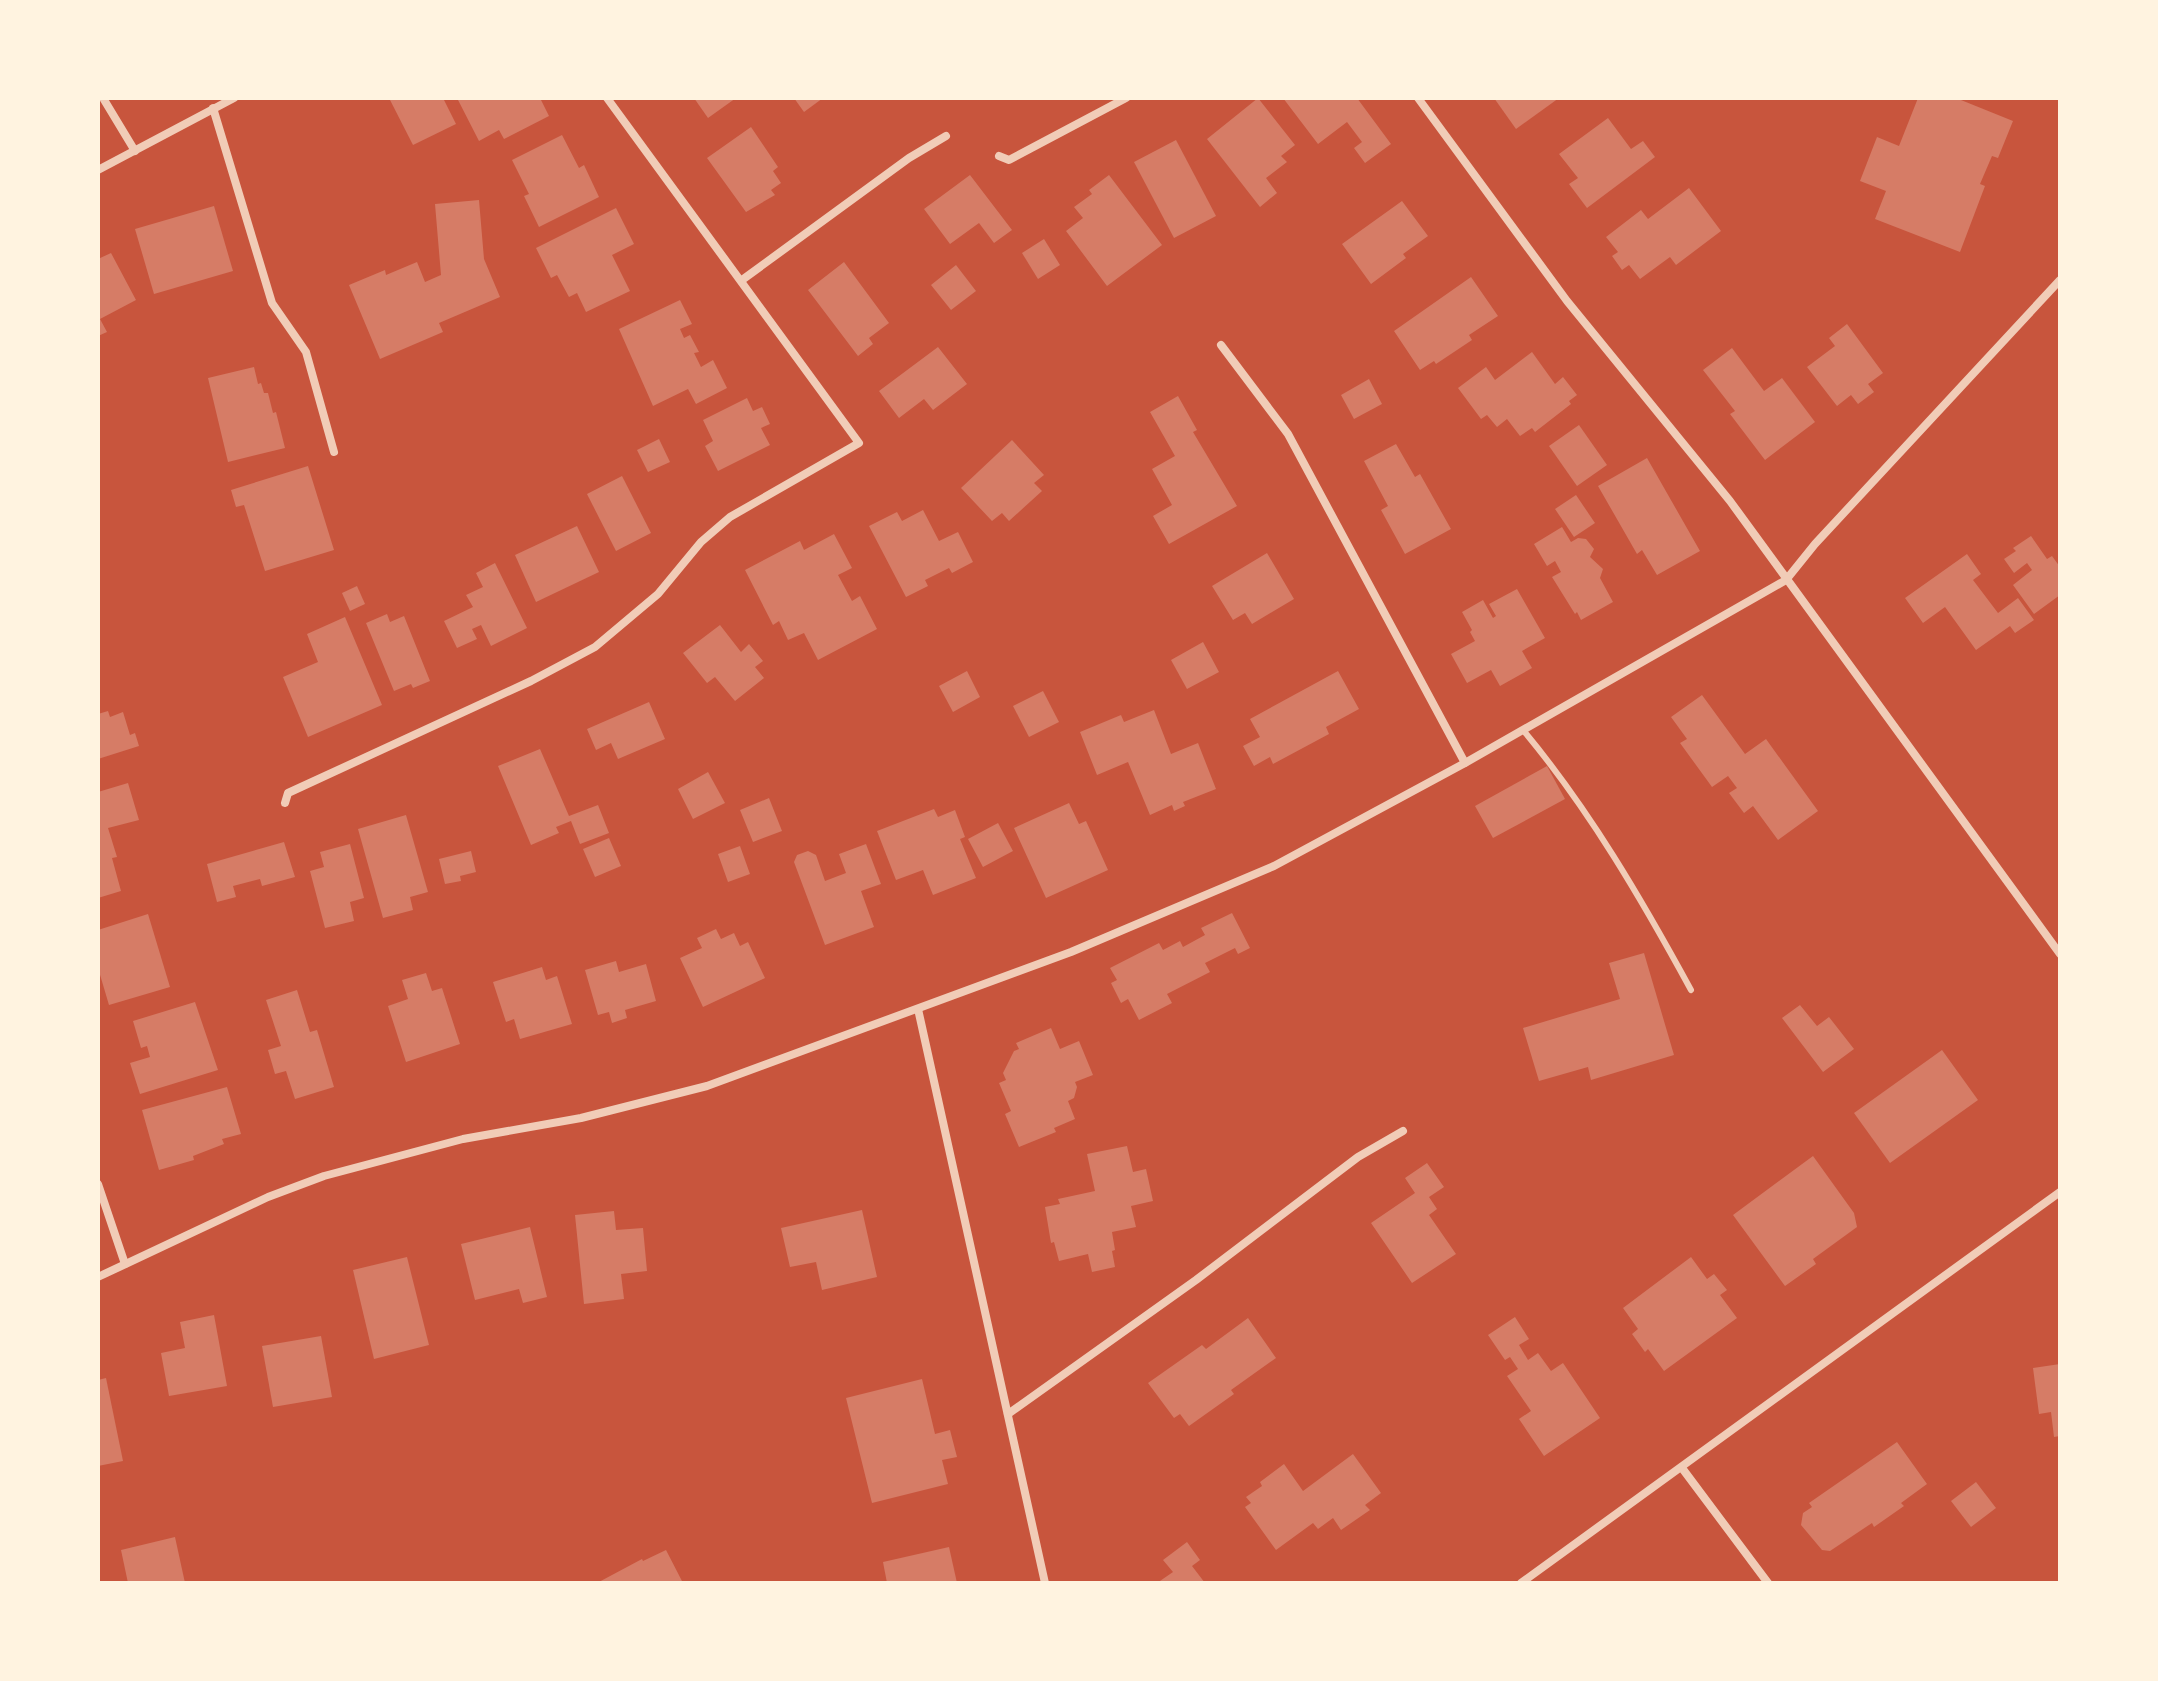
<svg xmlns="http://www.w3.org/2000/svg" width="2158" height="1681" font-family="'Titillium Web',sans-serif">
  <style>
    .building { fill: #d67c66 }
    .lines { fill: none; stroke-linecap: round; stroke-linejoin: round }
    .service { stroke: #f1ccb7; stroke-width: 6 }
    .minor { stroke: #f1ccb7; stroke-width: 8 }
  </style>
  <rect width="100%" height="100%" fill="#c8553d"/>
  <g class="building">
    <path d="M389 98H443L456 124 413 145Z"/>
    <path d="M457 98H540L549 116 504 139 499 130 479 141Z"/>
    <path d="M694 98H736L708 118Z"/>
    <path d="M794 98H823L804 112Z"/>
    <path d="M1258 98 1295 145 1281 156 1287 162 1266 178 1277 193 1260 207 1207 139Z"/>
    <path d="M1283 98H1357L1391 144 1365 163 1354 148 1362 142 1347 122 1318 144Z"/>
    <path d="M1494 98H1559L1516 129Z"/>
    <path d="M1918 98H1956L2013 121 1998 158 1992 156 1980 184 1985 186 1960 252 1875 219 1886 191 1860 181 1877 137 1899 146Z"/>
    <path d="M1608 118 1631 149 1643 141 1655 157 1587 208 1569 184 1578 178 1559 154Z"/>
    <path d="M751 127 778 167 773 171 781 183 771 190 775 195 746 212 707 158Z"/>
    <path d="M562 135 579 168 584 165 599 197 539 227 524 196 529 194 512 160Z"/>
    <path d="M1176 140 1216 216 1174 238 1134 162Z"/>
    <path d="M970 175 1012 230 994 243 979 223 950 244 924 209Z"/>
    <path d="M1109 175 1162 245 1107 286 1066 231 1083 218 1074 207 1092 194 1089 190Z"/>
    <path d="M1689 188 1721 231 1676 265 1670 257 1640 279 1629 265 1622 270 1612 256 1618 252 1606 237 1641 210 1648 219Z"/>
    <path d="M479 200 484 259 500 297 439 323 443 332 380 359 349 285 385 270 386 275 417 262 425 282 441 275 435 204Z"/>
    <path d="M1402 201 1428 236 1403 254 1406 258 1371 284 1342 244Z"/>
    <path d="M214 206 233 271 154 294 135 229Z"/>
    <path d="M616 208 634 244 612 255 630 291 586 312 577 293 569 297 557 275 551 278 536 248Z"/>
    <path d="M1044 239 1060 265 1038 279 1022 253Z"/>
    <path d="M111 253 136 300 100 319 107 332 98 336V259Z"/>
    <path d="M844 262 889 323 869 338 873 344 858 356 808 290Z"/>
    <path d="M956 265 976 291 951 310 931 285Z"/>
    <path d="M1471 277 1498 316 1469 335 1472 340 1436 364 1434 361 1420 370 1394 331Z"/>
    <path d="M680 300 692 324 680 329 684 338 690 335 699 352 694 353 701 367 713 360 727 388 696 404 688 389 653 406 619 329Z"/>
    <path d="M1847 324 1883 373 1868 384 1874 392 1858 404 1851 395 1837 406 1807 367 1835 346 1829 338Z"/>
    <path d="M938 347 967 384 933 410 924 399 899 418 879 391Z"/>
    <path d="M1732 348 1764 391 1782 378 1815 422 1765 460 1730 414 1735 411 1703 370Z"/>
    <path d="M1532 352 1555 384 1563 377 1577 395 1569 401 1571 404 1535 432 1532 428 1520 436 1507 419 1497 427 1487 415 1481 419 1458 388 1486 367 1495 380Z"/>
    <path d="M254 367 258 384 261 383 264 393H268L273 413 276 412 285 448 228 462 208 378Z"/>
    <path d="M1369 379 1382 404 1354 419 1341 395Z"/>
    <path d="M1178 396 1197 430 1193 432 1237 506 1169 544 1153 516 1172 505 1152 469 1175 456 1150 412Z"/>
    <path d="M747 398 753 411 762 407 770 424 761 428 770 445 718 471 705 446 713 441 703 420Z"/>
    <path d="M1579 425 1607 465 1577 486 1549 446Z"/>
    <path d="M659 439 670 462 648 472 637 450Z"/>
    <path d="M1012 440 1044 475 1034 483 1042 491 1009 521 1002 513 992 521 961 488Z"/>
    <path d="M1396 444 1415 477 1420 474 1451 529 1405 554 1381 510 1388 506 1364 461Z"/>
    <path d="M1647 458 1700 551 1657 575 1642 550 1637 554 1598 486Z"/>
    <path d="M308 466 334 550 265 571 244 505 236 507 231 490Z"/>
    <path d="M622 476 651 533 616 551 587 494Z"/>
    <path d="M1576 495 1595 523 1574 537 1555 509Z"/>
    <path d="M923 510 939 541 958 532 973 562 952 573 949 568 925 580 928 586 906 597 869 526 897 512 902 521Z"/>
    <path d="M577 526 599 572 536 602 515 555Z"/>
    <path d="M1562 527 1571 542 1578 538 1586 539 1594 549 1590 557 1603 569 1600 578 1613 602 1581 620 1577 612 1575 614 1552 577 1561 572 1555 561 1547 566 1534 544Z"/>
    <path d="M834 534 852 568 838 575 852 601 860 596 877 629 818 660 804 633 788 640 779 621 773 625 745 570 800 541 804 550Z"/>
    <path d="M2031 536 2047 559 2052 556 2060 567V595L2034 614 2013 585 2032 570 2027 563 2014 573 2004 559 2016 551 2013 548Z"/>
    <path d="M1267 553 1294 599 1252 624 1245 613 1233 620 1212 586Z"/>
    <path d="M1967 554 1981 574 1973 580 1998 613 2018 598 2034 620 2015 633 2010 626 1976 650 1945 607 1923 623 1905 598Z"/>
    <path d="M495 563 527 628 491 646 481 625 472 629 477 639 457 648 444 621 473 607 466 595 483 587 476 573Z"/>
    <path d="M357 586 365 604 350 611 342 593Z"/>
    <path d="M1517 589 1545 638 1522 651 1532 668 1500 686 1491 670 1467 683 1451 654 1475 641 1470 632 1472 630 1462 612 1483 600 1493 618 1496 616 1489 604Z"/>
    <path d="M387 614 390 622 404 616 430 681 413 688 411 684 394 691 366 623Z"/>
    <path d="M345 617 382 705 308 737 283 677 318 662 307 634Z"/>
    <path d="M720 625 741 652 749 644 763 661 755 667 764 678 735 701 715 677 707 683 683 653Z"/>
    <path d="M1203 642 1219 672 1187 689 1171 660Z"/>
    <path d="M967 671 980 697 953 712 939 686Z"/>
    <path d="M1338 671 1359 709 1326 727 1329 734 1273 764 1270 757 1254 766 1243 746 1260 737 1250 719Z"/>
    <path d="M1043 691 1059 722 1029 737 1013 706Z"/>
    <path d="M1702 695 1745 754 1766 739 1818 811 1778 840 1753 806 1744 813 1729 793 1737 788 1728 776 1712 787 1680 743 1687 739 1671 717Z"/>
    <path d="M649 702 665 739 618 759 611 743 596 750 587 729Z"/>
    <path d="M1154 710 1171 754 1198 743 1216 789 1183 802 1185 806 1174 811 1172 805 1150 815 1128 762 1097 775 1080 732 1121 715 1124 722Z"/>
    <path d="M108 711 110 717 123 712 130 735 135 733 139 746 98 759V714Z"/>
    <path d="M540 749 569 816 598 805 609 833 580 844 571 821 556 827 559 833 531 845 498 766Z"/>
    <path d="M1547 766 1565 799 1493 838 1475 806Z"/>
    <path d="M708 772 725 803 693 819 678 789Z"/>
    <path d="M128 783 139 820 108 828 117 857 112 858 121 891 98 898V792Z"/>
    <path d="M769 798 782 831 753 842 740 810Z"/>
    <path d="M1069 803 1079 824 1086 821 1108 870 1046 898 1014 828Z"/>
    <path d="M934 809 938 817 955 810 965 837 960 839 976 878 933 895 923 870 896 880 877 831Z"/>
    <path d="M406 815 428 892 410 897 413 910 383 918 358 829Z"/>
    <path d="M998 823 1013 851 983 867 968 839Z"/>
    <path d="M609 838 621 866 595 877 583 849Z"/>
    <path d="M284 842 295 877 262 886 260 879 233 886 236 897 217 902 207 864Z"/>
    <path d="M350 844 364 898 350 902 354 921 325 928 310 871 324 867 320 852Z"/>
    <path d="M866 844 881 884 861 891 874 927 825 945 794 862 797 855 808 851 816 855 825 881 846 873 839 854Z"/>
    <path d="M740 846 750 874 728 882 718 854Z"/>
    <path d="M471 851 476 872 460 876 461 881 445 884 439 859Z"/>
    <path d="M1232 913 1250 948 1238 954 1235 948 1205 963 1210 972 1167 994 1172 1003 1139 1020 1128 999 1121 1003 1111 983 1117 980 1110 968 1159 943 1163 950 1180 941 1183 947 1205 935 1201 928Z"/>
    <path d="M148 914 170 987 109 1005 98 968V930Z"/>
    <path d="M716 929 721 939 734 933 740 946 748 942 765 978 703 1007 680 958 702 948 697 938Z"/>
    <path d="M1644 953 1674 1055 1591 1080 1588 1067 1539 1081 1523 1028 1620 999 1609 963Z"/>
    <path d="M616 961 619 972 646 964 656 1001 625 1010 627 1018 612 1023 609 1012 598 1015 585 970Z"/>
    <path d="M542 967 546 980 557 976 572 1024 520 1039 514 1019 506 1022 493 982Z"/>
    <path d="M426 973 432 991 442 988 460 1044 406 1062 388 1006 408 999 402 980Z"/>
    <path d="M297 990 310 1032 317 1030 334 1087 295 1099 286 1071 275 1074 268 1050 281 1046 266 1000Z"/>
    <path d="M195 1002 218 1070 140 1094 130 1063 150 1057 147 1046 141 1048 133 1021Z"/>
    <path d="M1800 1005 1817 1026 1829 1017 1854 1049 1823 1072 1782 1018Z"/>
    <path d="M1051 1028 1060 1049 1079 1041 1093 1075 1075 1082 1077 1087 1074 1098 1068 1101 1075 1119 1054 1128 1056 1132 1019 1147 1005 1114 1011 1111 999 1083 1006 1080 1003 1073 1014 1051 1019 1049 1016 1043Z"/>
    <path d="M1942 1050 1978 1100 1890 1163 1854 1113Z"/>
    <path d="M227 1087 241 1134 222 1139 224 1144 193 1156 194 1160 159 1170 142 1110Z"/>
    <path d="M1127 1146 1133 1172 1146 1169 1153 1201 1131 1206 1136 1227 1112 1232 1115 1250 1112 1251 1115 1267 1092 1272 1088 1254 1059 1261 1054 1242 1051 1243 1045 1207 1060 1204 1058 1199 1095 1191 1087 1154Z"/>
    <path d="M1813 1156 1854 1213 1857 1227 1813 1259 1816 1264 1785 1286 1733 1215Z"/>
    <path d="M1427 1163 1444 1187 1429 1197 1437 1209 1429 1215 1456 1254 1412 1283 1371 1223 1415 1193 1405 1178Z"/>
    <path d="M862 1210 877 1277 822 1290 816 1262 790 1267 781 1228Z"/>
    <path d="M614 1211 616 1230 643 1228 647 1271 621 1274 624 1299 584 1304 575 1215Z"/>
    <path d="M530 1227 547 1297 523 1303 519 1289 475 1300 461 1244Z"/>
    <path d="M407 1257 429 1345 374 1359 353 1270Z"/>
    <path d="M1691 1257 1707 1279 1714 1274 1727 1290 1720 1295 1737 1318 1664 1371 1648 1349 1645 1352 1632 1334 1638 1329 1623 1308Z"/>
    <path d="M214 1315 227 1386 169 1396 161 1353 185 1348 180 1322Z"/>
    <path d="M1515 1317 1529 1339 1519 1345 1528 1360 1538 1353 1551 1371 1563 1363 1600 1418 1544 1456 1519 1419 1531 1411 1507 1376 1518 1369 1510 1357 1505 1360 1488 1335Z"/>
    <path d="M1248 1318 1276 1358 1231 1390 1234 1394 1189 1426 1180 1414 1174 1418 1148 1383 1202 1345 1206 1349Z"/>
    <path d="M321 1336 332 1397 273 1407 262 1346Z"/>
    <path d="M2060 1364V1436L2054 1437 2051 1412 2039 1414 2033 1368Z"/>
    <path d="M106 1378 123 1461 98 1466V1380Z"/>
    <path d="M922 1379 935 1434 950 1430 957 1457 942 1460 948 1484 872 1503 846 1398Z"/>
    <path d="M1897 1442 1927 1484 1901 1503 1904 1506 1874 1527 1872 1523 1830 1551 1822 1550 1801 1525 1803 1513 1812 1507 1809 1503Z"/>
    <path d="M1353 1454 1381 1493 1365 1505 1370 1510 1341 1530 1333 1518 1318 1529 1313 1523 1276 1550 1245 1507 1251 1503 1246 1497 1262 1486 1260 1482 1284 1464 1303 1491Z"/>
    <path d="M1976 1482 1996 1508 1971 1527 1951 1501Z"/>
    <path d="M175 1537 185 1583H128L121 1550Z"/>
    <path d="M1187 1542 1200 1560 1192 1566 1205 1583H1157L1173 1572 1163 1560Z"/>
    <path d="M949 1547 957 1583H887L883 1562Z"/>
    <path d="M666 1550 683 1583H597L642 1559 643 1561Z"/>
  </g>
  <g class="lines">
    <path class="service" d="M1523 730C1589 809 1642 900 1691 990"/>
    <g class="minor">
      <path d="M103 98 135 151"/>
      <path d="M1418 98 1567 301 1730 501 2060 954"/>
      <path d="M213 108 272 303 306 352 334 452"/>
      <path d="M999 156 1009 160 1126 98"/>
      <path d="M98 170 234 98"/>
      <path d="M742 280 909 158 946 136"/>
      <path d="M1221 345 1288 434 1465 763"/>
      <path d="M285 803 288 793 531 681 595 647 658 594 701 542 730 517 859 443 607 98"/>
      <path d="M918 1009 1045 1583"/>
      <path d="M98 1184 125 1264"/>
      <path d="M98 1277 268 1197 324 1176 463 1139 581 1118 707 1086 1071 952 1274 866 1465 763 1786 580 1815 544 2060 280"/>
      <path d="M1008 1414 1196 1280 1358 1157 1403 1131"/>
      <path d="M1682 1468 1768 1583"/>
      <path d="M1521 1583 2060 1192"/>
    </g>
  </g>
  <rect width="2158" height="1681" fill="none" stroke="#fff3e0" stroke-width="200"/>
</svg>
